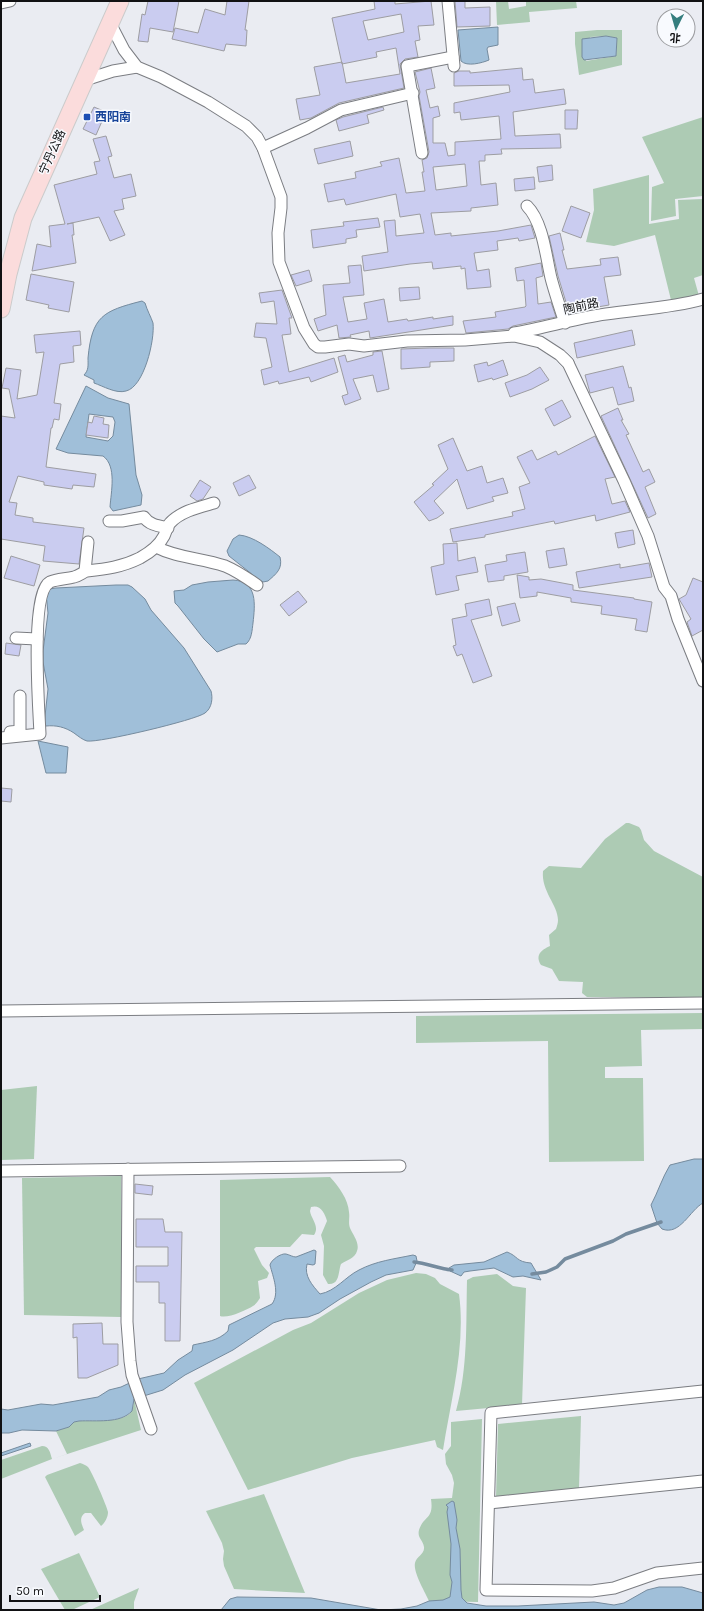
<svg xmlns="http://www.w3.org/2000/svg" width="704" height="1611" font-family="Karla,'Noto Sans SC',sans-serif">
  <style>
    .green { fill: #adcbb4; fill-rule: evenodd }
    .water { fill: #a0bfd9; stroke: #758b9e; fill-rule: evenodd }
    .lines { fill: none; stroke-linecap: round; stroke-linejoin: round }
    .stream { stroke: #758b9e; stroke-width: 3.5 }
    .building { fill: #caccf0; stroke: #9d9da2; fill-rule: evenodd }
    .minor-casing { stroke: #7b7d82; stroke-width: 13 }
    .primary-casing { stroke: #cbcbcb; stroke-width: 19 }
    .minor { stroke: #fff; stroke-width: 11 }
    .primary { stroke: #fbdcdc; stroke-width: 17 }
    .transit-dot { fill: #1a4fb4; stroke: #f8fafe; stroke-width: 1.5 }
    .labels { text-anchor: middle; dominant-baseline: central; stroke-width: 3; stroke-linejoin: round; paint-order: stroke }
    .transit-label { font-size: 12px; font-weight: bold; fill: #164399; stroke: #f8fafe; text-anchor: start }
    .street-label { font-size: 12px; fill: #111113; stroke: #f8fafe }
  </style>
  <rect width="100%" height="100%" fill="#eaecf2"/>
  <g class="green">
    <path d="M496 1H508L509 9 526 6V1H576L577 8 529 12 530 22 497 25Z"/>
    <path d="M597 30H622V65L579 75 575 44V32ZM606 36 617 38 616 56 586 61 590 37Z"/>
    <path d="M703 117V196L675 199 676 216 651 221 652 187 664 183 642 137Z"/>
    <path d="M649 175V224L679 219 678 200 703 199V275L694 278 699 296 671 300 655 235 614 246 586 242 594 210 593 189Z"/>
    <path d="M626 823H629L639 827 641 830 644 840 654 851 703 877V998L587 997 582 993 583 982 559 981 552 969 541 965C535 955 541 950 550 946L549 935 556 929C557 926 558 923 558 920 558 905 541 891 543 871L549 866 581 868 605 839Z"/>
    <path d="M703 1013V1029L641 1030 642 1066 605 1067V1078H643L644 1161 549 1162 548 1041 416 1043V1016Z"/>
    <path d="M37 1086 34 1159 1 1160V1090Z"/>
    <path d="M121 1176V1317L24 1315 22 1178Z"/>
    <path d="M330 1177C339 1187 348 1199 349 1212 350 1218 348 1222 350 1228 353 1235 360 1243 357 1251 355 1258 347 1260 341 1264 338 1272 340 1285 328 1284L323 1275 324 1246 321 1235 327 1221C325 1213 320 1204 311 1207L310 1211C311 1219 320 1226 314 1235L302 1234 290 1247H256L254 1249 262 1265 269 1273 267 1278 258 1281 260 1298C258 1301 256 1304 253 1306 247 1310 227 1319 220 1316V1180Z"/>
    <path d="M416 1273 426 1274 435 1278 440 1284 459 1294C466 1346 451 1399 443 1450L437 1447 435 1440 352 1458 248 1490 194 1383 293 1330 311 1323 359 1293 387 1280Z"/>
    <path d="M497 1274 513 1286 526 1288 522 1405 456 1411C468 1369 466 1324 467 1280L473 1277Z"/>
    <path d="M134 1399 141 1430 52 1459 1 1479V1460L42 1446C49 1446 50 1452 52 1459L67 1454 56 1431 69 1427 74 1422 79 1421C92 1420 124 1423 131 1412 133 1408 134 1403 134 1399Z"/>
    <path d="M581 1416 579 1488 496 1497 498 1424Z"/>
    <path d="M482 1419 478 1602 429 1601C425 1592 413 1572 415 1563 416 1557 425 1554 424 1547 423 1540 417 1538 419 1530 424 1515 434 1520 431 1499L452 1498 454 1483 452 1475 446 1464 445 1454 451 1446V1422Z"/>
    <path d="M80 1463C83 1464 86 1465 88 1467 92 1472 107 1506 108 1512 108 1517 105 1523 101 1526L91 1513H85C79 1517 81 1523 84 1530L75 1536 45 1477 47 1475Z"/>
    <path d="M264 1494 305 1593 234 1589 224 1566 223 1559 224 1551 222 1543 206 1511Z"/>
    <path d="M79 1553 100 1597 72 1610H65L41 1569Z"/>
    <path d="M139 1588 134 1602V1610H90Z"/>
  </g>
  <g class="water">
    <path d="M498 27V45L488 47 487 49 489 60C482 63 467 67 461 61L458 30Z"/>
    <path d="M606 36 617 38 616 56 584 60 582 57V39Z"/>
    <path d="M142 301 145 303C147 310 151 317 153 323 155 340 144 387 126 391 116 394 103 386 94 383V380L84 375C89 370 88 365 88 358 92 316 103 311 142 301Z"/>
    <path d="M86 386 108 398 129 404 136 475 142 495 141 505 113 511 110 507C111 492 117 466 103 456L68 453 56 449ZM89 414 113 417 115 422 113 436 108 441 86 437Z"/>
    <path d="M239 535C253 536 270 549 280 557 283 569 276 574 268 581L263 582 258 579 229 556 227 551 233 539Z"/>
    <path d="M233 580C258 581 255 605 253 623 252 630 252 639 246 644H238L217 652 204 639 178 606 175 603 174 591 184 590 192 585 208 582Z"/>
    <path d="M116 585H128L132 587 145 599 151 610 184 648 211 691C213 698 212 708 205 713 196 720 99 743 87 741 83 740 78 736 74 733 65 727 56 725 46 726L44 725 48 689 43 662V651L48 613 46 593 49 589 56 588Z"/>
    <path d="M38 741 68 747 66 773H46Z"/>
    <path d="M694 1159H703V1203C690 1210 680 1236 662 1229L657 1223 651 1205C658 1192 662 1178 670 1165Z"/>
    <path d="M314 1250 316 1251 315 1264 313 1265 307 1264C304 1276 312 1285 320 1294 336 1291 345 1277 359 1270 376 1261 394 1259 413 1255L416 1256 417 1261 413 1270 386 1275 371 1282 340 1299 319 1313 308 1317 285 1319 273 1323 233 1350 185 1375 163 1390 134 1399 132 1411C120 1424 96 1420 79 1421L74 1422 69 1427 56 1431 22 1430 9 1433H1V1409L8 1410 41 1404 53 1405 98 1397 109 1390 121 1387 138 1379 164 1373 178 1360 192 1351 193 1345C206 1342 218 1341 228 1331L229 1325 272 1304C280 1293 273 1277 270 1265 271 1260 281 1253 286 1254 290 1255 293 1257 296 1257Z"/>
    <path d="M507 1252C518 1256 516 1262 531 1263L541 1280 523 1276 513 1277 494 1268 470 1271 464 1272 461 1276 450 1271 449 1268 454 1265 484 1262Z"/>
    <path d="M30 1443 31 1446 1 1456V1453Z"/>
    <path d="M452 1501 454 1502 457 1520 456 1528 460 1549 461 1590 462 1598 467 1603 486 1606H518L594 1602 614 1605 624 1603 647 1590 659 1587H682L703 1593V1610H221L230 1599 237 1597 311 1598 381 1610 401 1609 417 1606 429 1601 443 1600 450 1597 452 1582 450 1575 451 1544 447 1512 448 1507 446 1505Z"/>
  </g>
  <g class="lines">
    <g class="stream">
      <path d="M414 1262C427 1263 439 1269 452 1270"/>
      <path d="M532 1274 546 1272 557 1267 565 1259 613 1241 626 1234 661 1222"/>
    </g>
  </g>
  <g class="building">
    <path d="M148 1H179L173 32 150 28 148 42 138 41 142 14 145 15Z"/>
    <path d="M227 1H249L245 30H247L246 46 226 44 224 51 172 39 175 28 198 33 205 9 225 15Z"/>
    <path d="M374 1H395V4L431 1 434 25 418 26 420 40 415 41 418 57 405 59 400 64 404 88 339 103 311 118 300 120 296 99 320 95 314 67 342 62 346 83 400 74 396 48 376 52 377 57 342 64 332 18 375 9ZM401 14 404 32 368 40 363 21Z"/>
    <path d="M455 1H465V8L490 7V26L457 27Z"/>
    <path d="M431 68 435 88 426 90 430 108 438 106 440 116 433 118V143H445L448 156 455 155V142L501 139 499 116 461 120 460 112 454 113V103L510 92 509 85 454 86V73L459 71H470V73L522 68 523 80 533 79 535 93 564 89 566 104 513 112 515 136 560 134 561 148 501 149 502 154 485 155V161H479L481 185 496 183 498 205 471 208V211L431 213 435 235 451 233V236L498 231 531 225 535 238 519 241 518 238 497 241 498 250 474 253 477 271 489 269 491 287 467 289 465 268 461 269V266L433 269 432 262 410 264 364 271 362 256 388 252 384 221 395 220 396 236 424 233 420 214 400 217 396 194 346 205 344 199 328 202 324 184 356 178 355 172 382 166 380 162 399 158 406 193 425 191 422 172H424L422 160 427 158 429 152 419 96 420 92 415 72ZM465 164 467 186 436 190 433 167Z"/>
    <path d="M94 107 106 112 96 135 83 129Z"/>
    <path d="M383 107 384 110 367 115 369 123 339 131 336 120 343 117Z"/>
    <path d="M565 110H578L577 129H565Z"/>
    <path d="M106 136 112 156 108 157 114 178 131 174 136 196 122 199 124 209 114 211 125 235 110 241 99 217 67 224 73 223 74 235H72L76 263 32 271 37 244 51 247 49 226 65 224 54 185 97 174 94 162 100 161 93 139Z"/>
    <path d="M350 141 353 156 318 164 314 149Z"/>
    <path d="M552 165 553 180 539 182 537 167Z"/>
    <path d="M534 177 535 189 515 191 514 179Z"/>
    <path d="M571 206 590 213 581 238 562 231Z"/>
    <path d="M378 218 380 227 356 230 357 237 346 239V243L313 248 311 230 344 226 343 222Z"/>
    <path d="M560 233 564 250H562L567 269 601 265 600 259 618 257 621 275 604 277 609 305 569 312 558 276 549 236Z"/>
    <path d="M541 263 543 276 536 278 538 304 551 302 556 317 513 326 508 329 466 333 463 321 496 317 495 312 525 307 526 306 524 280 517 281 515 268Z"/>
    <path d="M361 265 364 295 343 297 348 322 367 319 364 303 384 299 388 322 407 319 408 321 433 317V319L453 316V325L370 338 369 331 350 335 351 337 339 338 337 325 318 331 314 319 326 315 323 285 350 283 348 266Z"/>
    <path d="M309 270 312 281 296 286 291 275Z"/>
    <path d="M31 274 74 282 69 312 48 308 49 305 26 300Z"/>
    <path d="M419 287 420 299 400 301 399 288Z"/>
    <path d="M282 290 292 318H289L291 334 282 335 289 372 334 358 338 372 311 382 309 377 279 384 278 381 264 385 261 370 272 367 266 338 254 337 256 323 277 324 274 301 261 303 259 293Z"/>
    <path d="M632 330 635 345 577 358 574 343Z"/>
    <path d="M80 331 81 345 73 346 74 362 60 364 54 403 61 404 59 420 54 419 52 428H51L46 467 96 474 94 487 73 485 72 489 44 485V482L18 476 9 502 17 503 15 515 33 518V522L84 528 79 564 43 561 45 546 1 539V416L15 418 9 389 2 388 6 368 21 370 17 399 37 395 44 352 36 353 34 335Z"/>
    <path d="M429 348H454V361L430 362V367L401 369V349Z"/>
    <path d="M382 351 389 389 377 392 373 375 353 379 361 399 345 405 342 396 348 394 338 357 345 355 347 362 373 355V352Z"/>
    <path d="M503 360 508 375 493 380 492 378 478 382 474 365 487 362 488 366Z"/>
    <path d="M623 366 629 388 631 387 634 401 618 405 613 387 590 393 585 375Z"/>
    <path d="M540 367 549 380 532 389 510 397 505 383 527 375Z"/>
    <path d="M562 400 571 417 554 426 545 409Z"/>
    <path d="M618 408 623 420H621L629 434 626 435 643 472 649 469 655 482 645 487 656 514 648 518 601 416Z"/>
    <path d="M94 416 104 418 103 424 109 425 108 438 86 435 88 422 92 423Z"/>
    <path d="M595 436 615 477 605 479 612 504 625 501 630 512 596 521 595 515 555 524 554 521 485 535V537L453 542 450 529 513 516 512 512 525 509 519 487 530 483 517 457 532 450 537 460 556 451 558 455Z"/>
    <path d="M453 438 467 471 482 466 487 483 503 478 508 493 492 497 494 501 467 509 457 479 434 501 444 513 437 518 429 521 414 502 434 485 432 484 448 469 438 445Z"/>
    <path d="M249 475 256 488 239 496 233 483Z"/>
    <path d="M200 480 211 487 203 499 197 501 190 496Z"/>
    <path d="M633 530 635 544 618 548 615 533Z"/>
    <path d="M457 543 458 561 475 557 478 572 456 576 459 590 436 595 431 567 444 564 443 544Z"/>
    <path d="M564 548 567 565 549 568 546 551Z"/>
    <path d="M525 552 528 572 504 576V580L488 582 485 565 507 561 506 555Z"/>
    <path d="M11 556 40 565 34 586 4 578Z"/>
    <path d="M649 563 652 577 579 588 576 572 620 564V568Z"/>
    <path d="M517 575 529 577V580L541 579 573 585V590L634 598V599L652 602 647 632 635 630 637 619 601 614 602 606 571 602V598L537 592V596L520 598Z"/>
    <path d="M693 578 703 582V630L692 636 687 622 691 619 679 599 686 595Z"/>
    <path d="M298 591 307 602 289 616 280 605Z"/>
    <path d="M489 599 492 615 471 620 492 676 473 683 462 654 457 656 453 646 456 645 452 619 467 616 465 604Z"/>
    <path d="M515 603 520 621 502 626 497 607Z"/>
    <path d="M6 643 21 645 19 656 5 654Z"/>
    <path d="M1 788 12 789 11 802 1 801Z"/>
    <path d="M135 1184 153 1186 152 1195 135 1193Z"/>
    <path d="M136 1219H163L165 1232H182L180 1341H165V1303H159V1282H136V1266H168V1247H136Z"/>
    <path d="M102 1323 103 1344H118V1365L87 1378H78L77 1337 73 1338V1324Z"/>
  </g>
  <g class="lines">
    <g class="minor-casing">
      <g id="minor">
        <path d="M448 1 454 66"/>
        <path d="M1 3 10 1"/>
        <path d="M110 23 124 50 137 67 161 77 208 102 246 126 257 137 263 148 281 197V208L278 233 279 262 304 328 314 344 318 347H325L349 344 364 346 407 341 465 340 514 336 540 342 560 355 568 363"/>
        <path d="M85 80 113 71 137 67"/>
        <path d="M263 148 307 128 341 110 413 93"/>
        <path d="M422 153 407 66 453 57"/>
        <path d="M527 206C543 222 546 257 551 278 555 293 560 308 565 323"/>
        <path d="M514 333C545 328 575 318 606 314 639 309 671 308 703 299"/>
        <path d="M563 358 568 363 624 481 648 536 664 587 671 596 678 619 703 681"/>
        <path d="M109 521H122L144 517C149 525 159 526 168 528"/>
        <path d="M156 547C177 558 202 558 225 566 237 571 247 578 257 585"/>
        <path d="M85 571 88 542"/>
        <path d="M16 638 37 639"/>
        <path d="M10 732 20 731V696"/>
        <path d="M1 738 40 734C39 711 30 592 50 582 57 579 66 579 74 577 79 576 83 572 87 571 106 569 122 567 140 558 149 553 159 546 164 536 166 532 167 526 170 523 181 511 200 507 214 503"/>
        <path d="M1 1011 703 1003"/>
        <path d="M128 1169 127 1322 130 1361 132 1375 151 1429"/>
        <path d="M1 1171 400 1166"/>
        <path d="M703 1391 491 1413 486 1590 592 1591 614 1588 657 1573 703 1568"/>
        <path d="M489 1503 703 1481"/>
      </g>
    </g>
    <g class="primary-casing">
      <path id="primary" d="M1 309 8 274 23 218 120 1"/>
    </g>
    <use href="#minor" class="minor"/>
    <use href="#primary" class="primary"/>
  </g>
  <rect class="transit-dot" x="83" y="113" width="8" height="8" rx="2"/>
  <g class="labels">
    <g class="transit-label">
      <text x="95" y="117">西阳南</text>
    </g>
    <g class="street-label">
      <text transform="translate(52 152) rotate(-66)">宁丹公路</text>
      <text transform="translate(581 306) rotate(-12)">陶前路</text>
    </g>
  </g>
  <rect width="704" height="1611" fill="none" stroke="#111113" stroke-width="4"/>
  <g transform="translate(676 28) rotate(185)"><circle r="19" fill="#f8fafe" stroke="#9c9da0"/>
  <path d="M0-3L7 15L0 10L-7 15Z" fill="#357e7e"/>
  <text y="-6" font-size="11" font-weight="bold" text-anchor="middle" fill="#111113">北</text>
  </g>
  <path d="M10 1595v6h90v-6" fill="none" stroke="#111113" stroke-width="2"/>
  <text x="16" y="1595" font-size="12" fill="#111113" stroke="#f8fafe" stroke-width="3" paint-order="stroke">50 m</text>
</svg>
